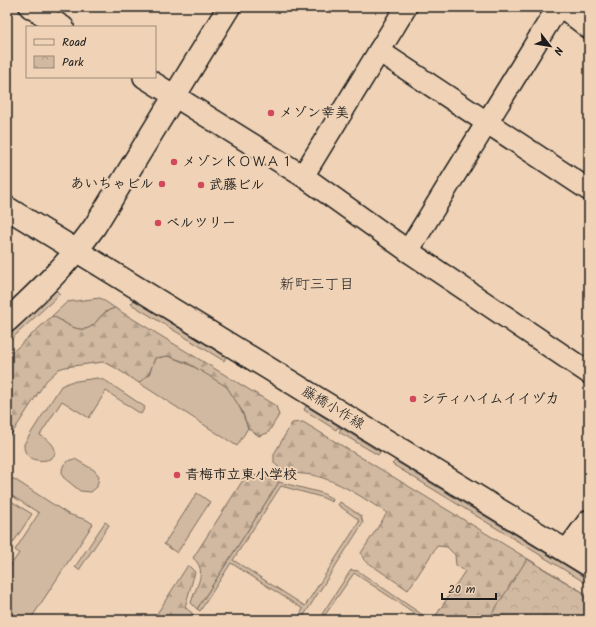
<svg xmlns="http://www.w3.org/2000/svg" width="596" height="627" font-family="Kalam,'Klee One',sans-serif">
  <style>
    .green { fill: #d1b8a0; stroke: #766a5e }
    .forest { fill: url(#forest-firs); stroke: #766a5e }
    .park { fill: url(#park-crowns); stroke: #766a5e }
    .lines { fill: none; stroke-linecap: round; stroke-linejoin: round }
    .street-casing { stroke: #1c1c1c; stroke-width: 24 }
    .secondary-casing { stroke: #1c1c1c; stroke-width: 25 }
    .street { stroke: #f0d3b6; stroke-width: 21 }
    .secondary { stroke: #f0d3b6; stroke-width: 22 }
    .poi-dot { fill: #d1495b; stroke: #f0d3b6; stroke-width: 1.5 }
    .labels { text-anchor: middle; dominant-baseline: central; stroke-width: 4; stroke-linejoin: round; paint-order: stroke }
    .poi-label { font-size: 14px; font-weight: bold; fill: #1c1c1c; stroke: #f0d3b6; text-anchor: start }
    .street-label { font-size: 14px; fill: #1c1c1c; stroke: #f0d3b6 }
    .neighbourhood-label { font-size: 15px; fill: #1c1c1c; stroke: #f0d3b6 }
  </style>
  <defs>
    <pattern id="forest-firs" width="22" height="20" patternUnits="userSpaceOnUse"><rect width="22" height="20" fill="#d1b8a0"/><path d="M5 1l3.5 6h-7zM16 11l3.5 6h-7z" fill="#b39e89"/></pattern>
    <pattern id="park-crowns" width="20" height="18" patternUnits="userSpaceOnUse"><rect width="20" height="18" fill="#d1b8a0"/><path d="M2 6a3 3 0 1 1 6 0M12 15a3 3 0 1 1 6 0" fill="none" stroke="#b39e89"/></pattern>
  </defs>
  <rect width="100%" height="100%" fill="#f0d3b6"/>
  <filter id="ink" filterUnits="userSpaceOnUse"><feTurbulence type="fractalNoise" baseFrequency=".025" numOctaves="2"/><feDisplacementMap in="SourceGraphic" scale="8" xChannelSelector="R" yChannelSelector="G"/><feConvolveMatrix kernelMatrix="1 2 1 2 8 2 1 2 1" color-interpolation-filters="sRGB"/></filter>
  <g filter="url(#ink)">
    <g class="green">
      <path d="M56 290 60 294 7 343V336Z"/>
      <path d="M100 298 115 308C112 309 107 311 104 313 95 322 91 333 75 328 68 326 60 319 52 316L67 302Z"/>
      <path d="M134 300 226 357 224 361 131 304Z"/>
      <path d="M168 356C182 361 218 377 227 387 237 398 243 415 248 428L237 446 139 383 149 374 155 358Z"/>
      <path d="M97 378 106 381 145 407 141 414 106 391 89 418 62 401 40 435C44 438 49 440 52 444 67 464 22 468 24 444L61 386 70 382Z"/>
      <path d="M306 406 380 452 378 455 339 432 341 429 338 427 336 430 304 410Z"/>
      <path d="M75 459 94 470 99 476 97 487 91 492 80 491 63 477C60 468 64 460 75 459Z"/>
      <path d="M395 461 589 580V585L392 464Z"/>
      <path d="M11 479H14L68 514 87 520 93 524 30 620H7V571L19 553 15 550 39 513 9 494 7 497V484Z"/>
      <path d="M279 482 322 493 333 499 332 502 321 497 281 486 233 560 305 606 359 522 358 519 338 505 340 502 361 516 363 523 301 620H297L303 609 231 563 200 611 197 609Z"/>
      <path d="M197 493 210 502 177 553 164 544Z"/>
      <path d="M11 501 32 514 7 552V507Z"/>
      <path d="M105 522 109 525 79 570 75 567Z"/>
      <path d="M351 570 358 571 430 620H425L354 573 325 615 322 614Z"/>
    </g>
    <g class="forest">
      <path d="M115 308 276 406 279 415 268 433 259 436 248 428 242 411 227 387 188 363 168 356 155 358 149 374 139 383 114 367 103 362 65 367 59 369 46 381 11 435 7 438V357L52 316C60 319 68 326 75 328 91 333 95 322 104 313 107 311 112 309 115 308Z"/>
      <path d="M303 422 589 596 546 620H433L465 571 456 565 455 555 447 547 437 546 408 590 364 560 361 553 387 513C363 498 340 481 312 475 298 473 284 474 274 463V454L292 423Z"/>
      <path d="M250 474 279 482 197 609 191 603C195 587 209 571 193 558L243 480Z"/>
      <path d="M188 565 195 572 185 607 194 615 190 620H153Z"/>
    </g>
    <path class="park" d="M527 559 589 596V620H488Z"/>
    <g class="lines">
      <g class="street-casing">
        <g id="street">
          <path d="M30 7 63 27"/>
          <path d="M562 7 589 28"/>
          <path d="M379 51 589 190"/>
          <path d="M144 77 303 176 408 251 589 373"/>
          <path d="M303 176 406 7"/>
          <path d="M408 251 558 7"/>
        </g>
      </g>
      <g class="secondary-casing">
        <g id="secondary">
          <path d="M7 208 589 565"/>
          <path d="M7 321C39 291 70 262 95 226L229 7"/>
          <path d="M567 551 589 521"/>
        </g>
      </g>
      <use href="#street" class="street"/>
      <use href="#secondary" class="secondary"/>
    </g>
  </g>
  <g class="poi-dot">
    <circle cx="271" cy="113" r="4"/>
    <circle cx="174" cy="162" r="4"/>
    <circle cx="162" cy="184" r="4"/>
    <circle cx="201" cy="185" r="4"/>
    <circle cx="158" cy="223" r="4"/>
    <circle cx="413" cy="399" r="4"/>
    <circle cx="177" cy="475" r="4"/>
  </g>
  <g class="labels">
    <g class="poi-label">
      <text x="279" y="113">メゾン幸美</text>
      <text x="182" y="162">メゾンＫＯＷＡ１</text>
      <text x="154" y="184" text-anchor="end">あいちゃビル</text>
      <text x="209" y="185">武藤ビル</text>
      <text x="166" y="223">ベルツリー</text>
      <text x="421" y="399">シティハイムイイヅカ</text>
      <text x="185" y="475">青梅市立東小学校</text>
    </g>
    <g class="street-label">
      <text transform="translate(333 408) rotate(31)">藤橋小作線</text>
    </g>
    <g class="neighbourhood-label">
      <text x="317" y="285">新町三丁目</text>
    </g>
  </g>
  <rect width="596" height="627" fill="none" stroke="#f0d3b6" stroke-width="24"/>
  <rect x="12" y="12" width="572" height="603" fill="none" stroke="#1c1c1c" stroke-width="1.5" filter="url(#ink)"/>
  <rect x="26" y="26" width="130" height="52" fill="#f0d3b6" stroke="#9b8a78"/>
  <rect x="34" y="39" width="20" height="6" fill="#f0d3b6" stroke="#9b8a78"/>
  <text x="62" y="46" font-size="12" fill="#1c1c1c">Road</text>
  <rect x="34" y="56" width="20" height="12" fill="url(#park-crowns)" stroke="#9b8a78"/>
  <text x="62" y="66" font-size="12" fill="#1c1c1c">Park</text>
  <g transform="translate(550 46) rotate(121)" stroke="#f0d3b6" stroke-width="3" paint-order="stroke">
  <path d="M0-3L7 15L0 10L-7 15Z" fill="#1c1c1c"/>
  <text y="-6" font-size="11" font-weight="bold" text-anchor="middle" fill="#1c1c1c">N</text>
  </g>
  <path d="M442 593v6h54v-6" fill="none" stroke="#1c1c1c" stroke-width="2"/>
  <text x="448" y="593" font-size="12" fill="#1c1c1c" stroke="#f0d3b6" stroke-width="3" paint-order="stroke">20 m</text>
</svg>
